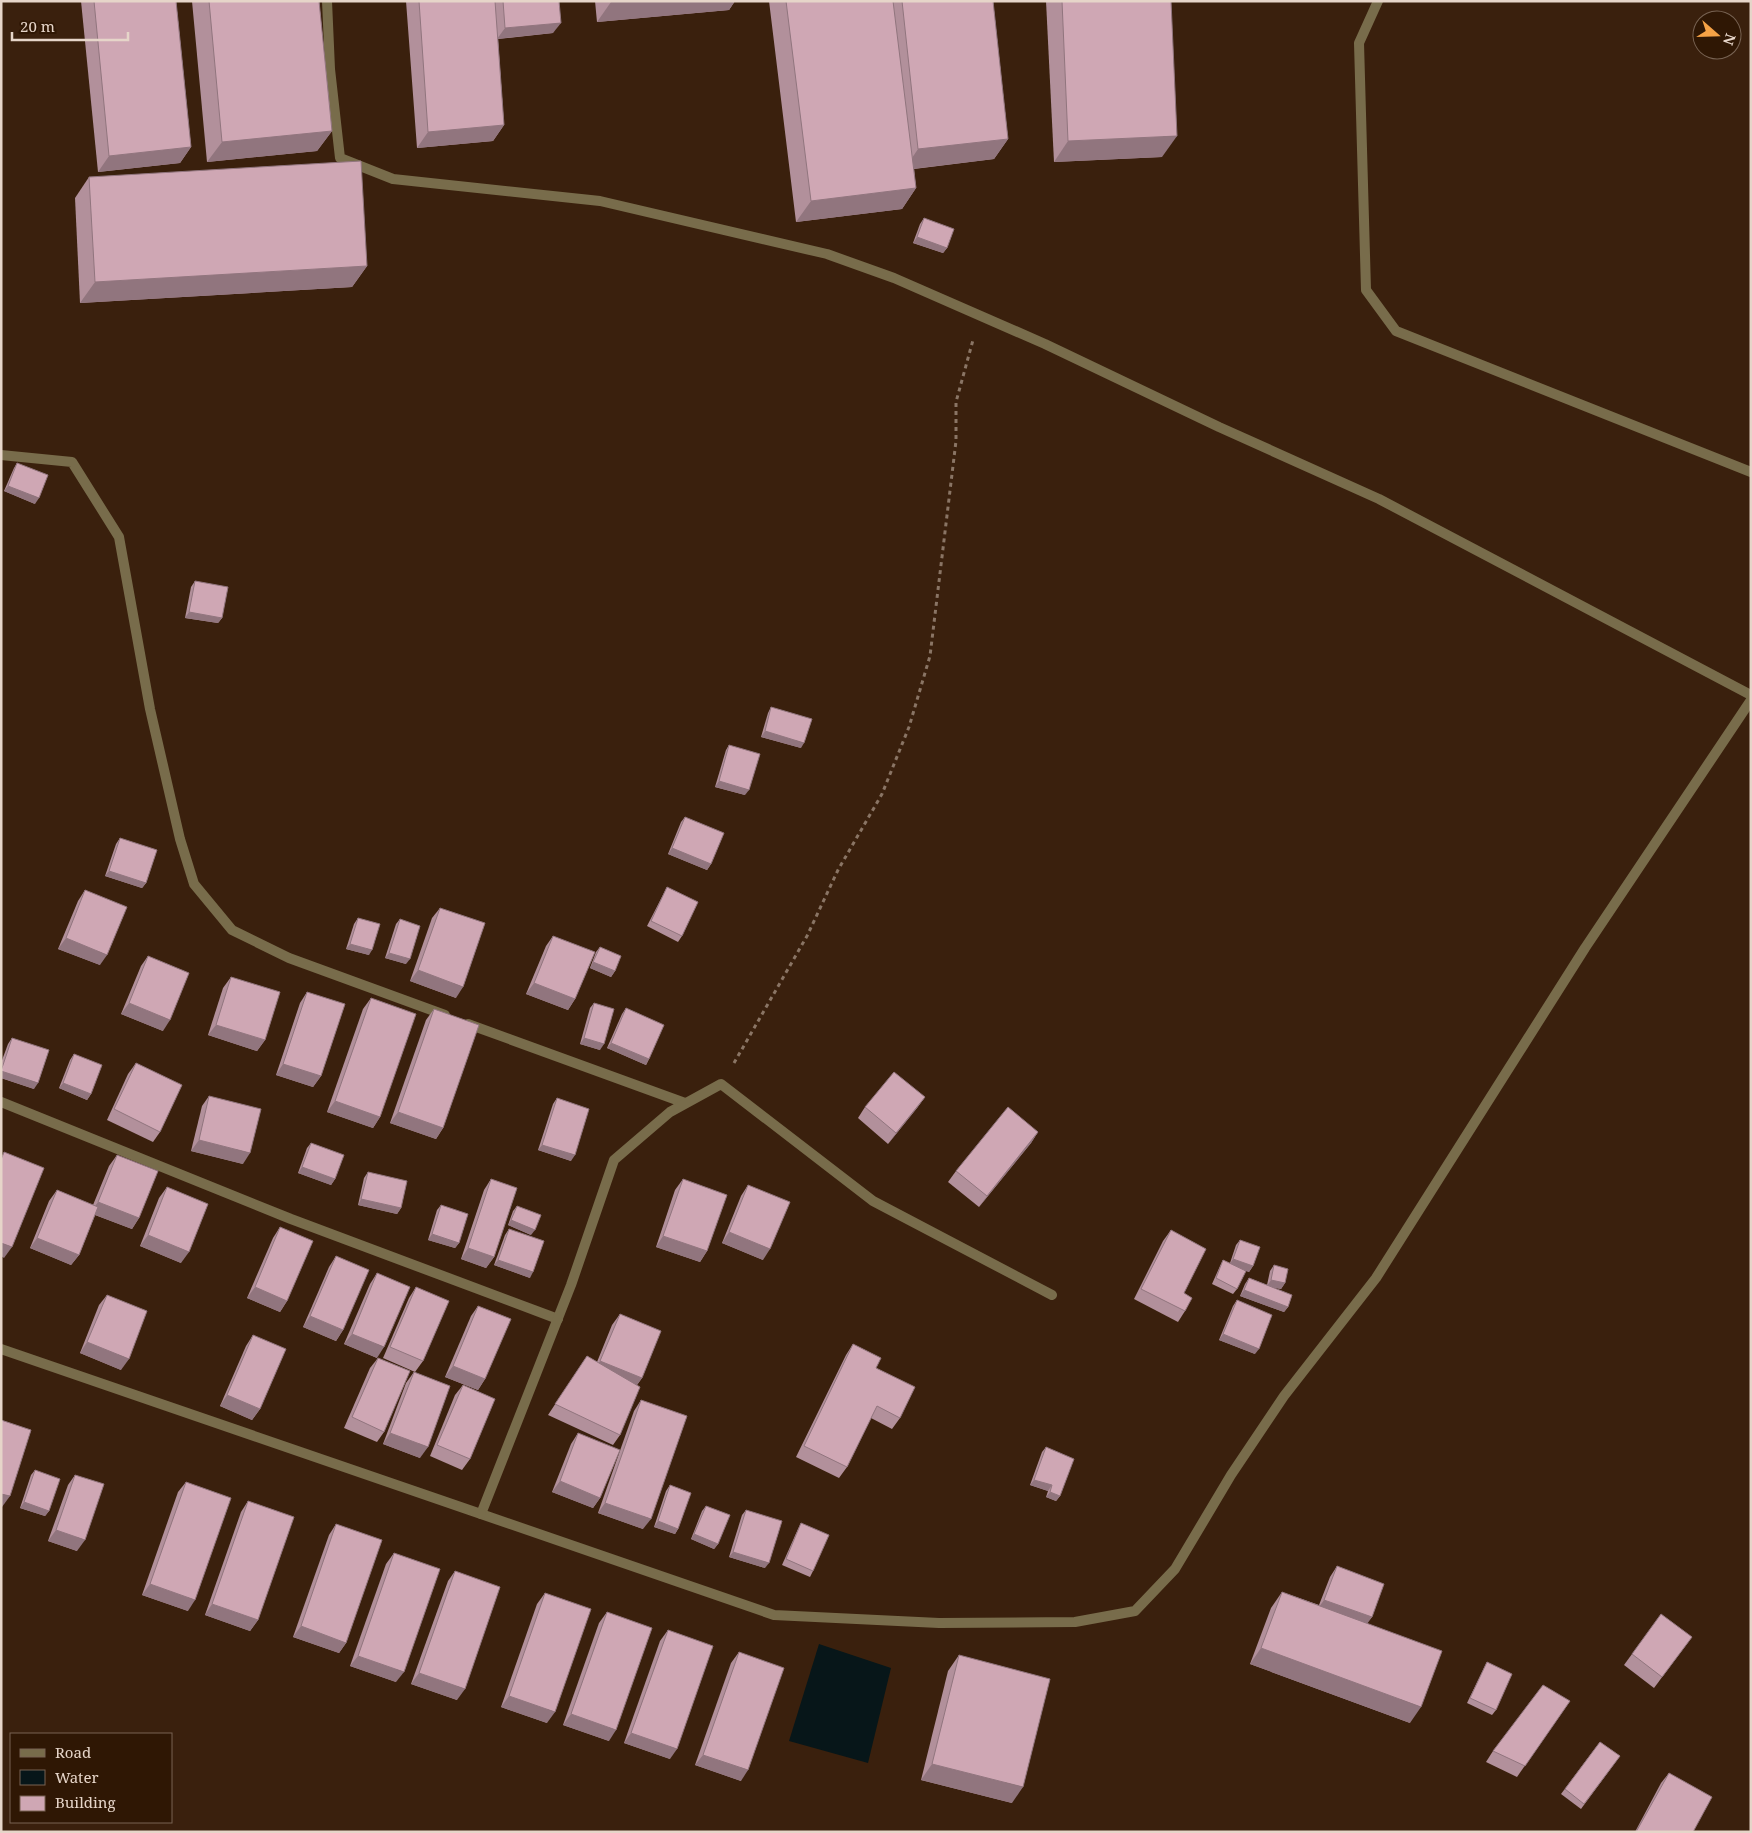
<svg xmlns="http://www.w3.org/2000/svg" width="1752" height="1833" font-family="'Noto Serif',serif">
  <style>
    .water { fill: #071619 }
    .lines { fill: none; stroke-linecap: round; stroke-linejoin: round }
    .path { stroke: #8a7565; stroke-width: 3; stroke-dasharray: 4 4; stroke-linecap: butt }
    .street { stroke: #786c4b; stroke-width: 10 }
    .wall { fill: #b2909b }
    .shaded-wall { fill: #91757e }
    .building { fill: #cfa7b4; stroke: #91757e }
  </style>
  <rect width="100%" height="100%" fill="#3a200d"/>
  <path class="water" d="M819 1644 891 1668 868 1763 789 1741Z"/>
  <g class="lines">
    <path class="path" d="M734 1063 807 936 838 870 882 794 909 727 930 656 956 441V402L973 340"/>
    <g class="street">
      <path d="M327 1 330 69 340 158 393 179 600 201 827 254 894 278 1045 344 1219 427 1379 499 1751 695"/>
      <path d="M1378 1 1359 43 1366 290 1396 331 1751 472"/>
      <path d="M1 455 72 462 119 537 150 709 180 839 194 884 232 930 289 958 445 1015"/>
      <path d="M468 1024 685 1103"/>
      <path d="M1 1102 291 1219 558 1319"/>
      <path d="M1052 1295 873 1201 721 1084 670 1112 614 1160 571 1285 481 1514 774 1615 939 1623 1075 1622 1135 1611 1175 1569 1231 1475 1284 1396 1376 1278 1585 948 1751 700"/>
      <path d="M1 1349 481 1514"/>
    </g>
  </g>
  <g class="wall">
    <path d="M81 1H176L191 147 180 163 98 172Z"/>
    <path d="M192 1H319L332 131 317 151 207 162Z"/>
    <path d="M406 1H559L553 33 498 39 504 125 493 141 417 148Z"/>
    <path d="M595 1H735L729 10 597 22Z"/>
    <path d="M769 1H993L1008 139 994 159 914 169 916 188 902 209 796 222Z"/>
    <path d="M1046 1H1171L1162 157 1054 162Z"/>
    <path d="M89 177 367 266 352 287 80 303 75 198Z"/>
    <path d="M924 218 947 248 943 253 913 243 920 224Z"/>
    <path d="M17 463 35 504 4 491 14 468Z"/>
    <path d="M195 581 222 618 218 623 185 618 191 587Z"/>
    <path d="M771 707 801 748 761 737 768 713Z"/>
    <path d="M729 745 745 795 715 787 726 750Z"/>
    <path d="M685 817 711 864 707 870 668 854 681 822Z"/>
    <path d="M120 838 146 883 142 888 105 876 116 844Z"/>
    <path d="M667 887 682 936 678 942 647 926 664 893Z"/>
    <path d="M85 890 100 965 58 949 78 901Z"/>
    <path d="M440 908 456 998 410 981 432 918Z"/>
    <path d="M358 918 369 955 346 949 354 924Z"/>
    <path d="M400 919 406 964 385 958 396 924Z"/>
    <path d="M553 936 575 999 568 1010 526 994 546 946Z"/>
    <path d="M600 947 615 971 611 977 590 968 596 952Z"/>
    <path d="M148 956 163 1031 121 1014 141 966Z"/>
    <path d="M231 977 265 1040 257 1051 208 1035 223 988Z"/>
    <path d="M307 992 321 1076 313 1087 276 1075 300 1003Z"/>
    <path d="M371 998 380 1117 373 1128 327 1112 363 1009Z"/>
    <path d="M594 1003 600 1050 580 1044 590 1008Z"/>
    <path d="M626 1008 649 1059 646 1065 607 1048 622 1014Z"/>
    <path d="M434 1009 443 1128 436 1139 390 1123 426 1020Z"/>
    <path d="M12 1038 34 1089 1 1078V1063L8 1044Z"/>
    <path d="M74 1054 91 1094 87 1100 59 1088 70 1060Z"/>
    <path d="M136 1063 160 1132 153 1142 107 1120 128 1074Z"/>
    <path d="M209 1096 243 1164 191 1151 202 1106Z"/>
    <path d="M925 1097 917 1108 888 1144 858 1118 865 1107Z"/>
    <path d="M557 1098 571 1161 538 1150 553 1104Z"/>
    <path d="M1038 1132 1031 1143 979 1207 948 1182 956 1171Z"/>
    <path d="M311 1143 335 1179 331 1185 298 1173 307 1148Z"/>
    <path d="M117 1155 139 1218 132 1229 95 1215 79 1255 71 1265 30 1248 49 1201 57 1190 93 1205 109 1166Z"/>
    <path d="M368 1172 401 1208 397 1214 358 1205 364 1178Z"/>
    <path d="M491 1179 494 1257 486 1268 461 1259 484 1190Z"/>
    <path d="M683 1179 707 1251 700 1262 656 1247 675 1190Z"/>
    <path d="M748 1185 763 1260 722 1243 741 1196Z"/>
    <path d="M167 1187 181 1263 140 1246 159 1198Z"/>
    <path d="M441 1205 459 1243 455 1248 428 1240 437 1210Z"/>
    <path d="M517 1206 531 1235 508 1225 513 1211Z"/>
    <path d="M280 1227 287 1301 280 1312 247 1298 273 1238Z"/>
    <path d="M509 1229 530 1278 494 1265 505 1235Z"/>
    <path d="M1171 1230 1184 1293 1185 1311 1178 1322 1134 1299 1163 1241Z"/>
    <path d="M1240 1240 1253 1266 1249 1272 1242 1269 1237 1289 1233 1294 1212 1284 1220 1266 1223 1260 1230 1263 1236 1245Z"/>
    <path d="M336 1256 343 1330 336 1341 303 1327 329 1267Z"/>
    <path d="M1274 1265 1285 1283 1281 1289 1271 1287 1288 1307 1284 1312 1240 1296 1245 1284 1249 1278 1267 1285 1270 1271Z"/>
    <path d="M377 1273V1358L344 1344 370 1284Z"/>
    <path d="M416 1287 423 1361 415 1372 383 1358 409 1298Z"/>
    <path d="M107 1295 121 1370 80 1353 99 1305Z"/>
    <path d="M1237 1300 1255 1354 1219 1340 1233 1306Z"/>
    <path d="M478 1306 485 1379 478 1390 445 1377 471 1316Z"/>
    <path d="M620 1314 642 1378 637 1385 620 1435 613 1445 548 1415 587 1356 597 1362 612 1325Z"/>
    <path d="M253 1335 260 1409 252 1420 220 1406 246 1346Z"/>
    <path d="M853 1344 876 1368 900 1418 892 1429 871 1418 847 1467 839 1478 796 1457 846 1355Z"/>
    <path d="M378 1358 384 1432 377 1442 344 1428 370 1368Z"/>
    <path d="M414 1372 420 1458 383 1444 406 1383Z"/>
    <path d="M463 1385 470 1459 462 1470 430 1456 455 1395Z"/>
    <path d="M641 1400 643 1529 598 1513 634 1411Z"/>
    <path d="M578 1433 600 1498 593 1508 552 1492 571 1444Z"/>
    <path d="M1046 1447 1060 1496 1056 1501 1046 1497 1048 1491 1030 1485 1042 1452Z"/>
    <path d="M35 1470 49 1511 45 1516 20 1508 31 1475Z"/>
    <path d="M75 1475 77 1551 48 1541 68 1485Z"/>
    <path d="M186 1482 188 1611 142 1595 178 1492Z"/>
    <path d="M670 1485 678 1529 675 1534 654 1527 666 1491Z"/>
    <path d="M248 1501 258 1620 250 1631 205 1615 241 1512Z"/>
    <path d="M706 1506 718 1544 714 1549 691 1539 702 1511Z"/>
    <path d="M746 1510 765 1568 729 1557 742 1515Z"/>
    <path d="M801 1523 813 1571 810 1577 782 1565 798 1529Z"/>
    <path d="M336 1524 346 1643 339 1653 293 1637 329 1535Z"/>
    <path d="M394 1553 396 1682 350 1666 386 1564Z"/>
    <path d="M1337 1566 1372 1617 1367 1623 1410 1723 1250 1664 1271 1608 1282 1592 1319 1605 1330 1577Z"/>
    <path d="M455 1571 457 1700 411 1684 448 1581Z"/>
    <path d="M545 1593 547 1723 501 1707 537 1604Z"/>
    <path d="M607 1612 609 1741 563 1725 599 1623Z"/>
    <path d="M668 1630 670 1759 624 1743 660 1641Z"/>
    <path d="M1692 1637 1654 1688 1624 1665 1632 1654Z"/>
    <path d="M739 1652 741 1781 695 1765 731 1663Z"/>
    <path d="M959 1655 1012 1803 921 1780 948 1671Z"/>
    <path d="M1487 1662 1496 1710 1492 1715 1467 1703 1484 1668Z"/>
    <path d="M1570 1701 1517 1777 1486 1762 1493 1751Z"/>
    <path d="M1600 1742 1620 1756 1581 1809 1561 1794Z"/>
    <path d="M1669 1773 1693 1832H1635L1661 1783Z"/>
  </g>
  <g class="shaded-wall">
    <path d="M735 1 729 10 597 22 611 2Z"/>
    <path d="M561 23 553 33 497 39 505 28Z"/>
    <path d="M504 125 493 141 417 148 428 132Z"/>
    <path d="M332 131 317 151 207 162 222 142Z"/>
    <path d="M1177 136 1162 157 1054 162 1068 141Z"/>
    <path d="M1008 139 994 159 904 170 918 149Z"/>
    <path d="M191 147 180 163 98 172 109 156Z"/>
    <path d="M916 188 902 209 796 222 811 201Z"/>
    <path d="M917 237 947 248 943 253 913 243Z"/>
    <path d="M367 266 352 287 80 303 95 282Z"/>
    <path d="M8 486 39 498 35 504 4 491Z"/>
    <path d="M189 612 222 618 218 623 185 618Z"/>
    <path d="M765 731 804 743 801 748 761 737Z"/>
    <path d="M719 781 749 790 745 795 715 787Z"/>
    <path d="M672 848 711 864 707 870 668 854Z"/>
    <path d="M109 871 146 883 142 888 105 876Z"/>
    <path d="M66 938 107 955 100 965 58 949Z"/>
    <path d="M350 944 372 950 369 955 346 949Z"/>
    <path d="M389 953 410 959 406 964 385 958Z"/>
    <path d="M593 962 615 971 611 977 590 968Z"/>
    <path d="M418 970 463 987 456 998 410 981Z"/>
    <path d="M534 983 575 999 568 1010 526 994Z"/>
    <path d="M129 1003 170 1020 163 1031 121 1014Z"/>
    <path d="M216 1025 265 1040 257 1051 208 1035Z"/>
    <path d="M584 1038 604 1044 600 1050 580 1044Z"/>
    <path d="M611 1043 649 1059 646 1065 607 1048Z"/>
    <path d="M283 1064 321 1076 313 1087 276 1075Z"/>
    <path d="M1 1071 38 1083 34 1089 1 1078Z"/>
    <path d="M63 1083 91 1094 87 1100 59 1088Z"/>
    <path d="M925 1097 917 1108 888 1144 896 1133Z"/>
    <path d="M335 1101 380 1117 373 1128 327 1112Z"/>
    <path d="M398 1112 443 1128 436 1139 390 1123Z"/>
    <path d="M1038 1132 1031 1143 979 1207 987 1196Z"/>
    <path d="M199 1140 250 1153 243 1164 191 1151Z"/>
    <path d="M542 1145 575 1155 571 1161 538 1150Z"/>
    <path d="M302 1167 335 1179 331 1185 298 1173Z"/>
    <path d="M361 1199 401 1208 397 1214 358 1205Z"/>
    <path d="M98 1202 139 1218 132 1229 90 1213Z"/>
    <path d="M511 1220 535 1230 531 1235 508 1225Z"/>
    <path d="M729 1232 770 1249 763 1260 722 1243Z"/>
    <path d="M432 1234 459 1243 455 1248 428 1240Z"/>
    <path d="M148 1235 189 1252 181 1263 140 1246Z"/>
    <path d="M663 1236 707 1251 700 1262 656 1247Z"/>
    <path d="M37 1238 79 1255 71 1265 30 1248Z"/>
    <path d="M1 1243 12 1247 4 1258 1 1256Z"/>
    <path d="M468 1248 494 1257 486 1268 461 1259Z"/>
    <path d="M1233 1259 1253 1266 1249 1272 1229 1265Z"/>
    <path d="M498 1260 533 1272 530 1278 494 1265Z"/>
    <path d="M1271 1280 1285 1283 1281 1289 1267 1286Z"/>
    <path d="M255 1287 287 1301 280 1312 247 1298Z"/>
    <path d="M1244 1290 1288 1307 1284 1312 1240 1296Z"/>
    <path d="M310 1316 343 1330 336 1341 303 1327Z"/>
    <path d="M352 1334 384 1347 377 1358 344 1344Z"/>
    <path d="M1223 1334 1259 1349 1255 1354 1219 1340Z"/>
    <path d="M87 1342 129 1359 121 1370 80 1353Z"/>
    <path d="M600 1361 642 1378 634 1389 593 1372Z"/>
    <path d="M453 1366 485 1379 478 1390 445 1377Z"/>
    <path d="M227 1395 260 1409 252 1420 220 1406Z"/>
    <path d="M390 1433 428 1447 420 1458 383 1444Z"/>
    <path d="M1034 1480 1052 1485 1048 1491 1030 1485Z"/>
    <path d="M560 1481 600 1498 593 1508 552 1492Z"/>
    <path d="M1050 1492 1060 1496 1056 1501 1046 1497Z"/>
    <path d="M1 1494 10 1496 2 1507H1Z"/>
    <path d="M24 1502 49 1511 45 1516 20 1508Z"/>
    <path d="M605 1503 651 1519 643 1529 598 1513Z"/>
    <path d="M658 1521 678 1529 675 1534 654 1527Z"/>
    <path d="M56 1530 85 1540 77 1551 48 1541Z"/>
    <path d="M694 1534 718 1544 714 1549 691 1539Z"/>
    <path d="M733 1552 769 1563 765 1568 729 1557Z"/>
    <path d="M150 1584 195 1600 188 1611 142 1595Z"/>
    <path d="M1324 1600 1372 1617 1364 1628 1317 1610Z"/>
    <path d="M212 1604 258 1620 250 1631 205 1615Z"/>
    <path d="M301 1626 346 1643 339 1653 293 1637Z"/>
    <path d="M1261 1648 1421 1707 1410 1723 1250 1664Z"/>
    <path d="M358 1656 404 1672 396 1682 350 1666Z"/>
    <path d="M419 1673 465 1689 457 1700 411 1684Z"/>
    <path d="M509 1696 555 1712 547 1723 501 1707Z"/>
    <path d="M571 1714 616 1730 609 1741 563 1725Z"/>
    <path d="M631 1733 677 1749 670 1759 624 1743Z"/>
    <path d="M703 1755 748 1770 741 1781 695 1765Z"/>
    <path d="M932 1764 1023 1787 1012 1803 921 1780Z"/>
  </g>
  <g class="building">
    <path d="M94 1H176L191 147 109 156Z"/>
    <path d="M209 1H319L332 131 222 142Z"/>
    <path d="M419 1H495L504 125 428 132Z"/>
    <path d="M503 1H559L561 23 505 28Z"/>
    <path d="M786 1H893L916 188 811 201Z"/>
    <path d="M902 1H993L1008 139 918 149Z"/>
    <path d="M1062 1H1171L1177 136 1068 141Z"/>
    <path d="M361 161 367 266 95 282 89 177Z"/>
    <path d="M924 218 954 229 947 248 917 237Z"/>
    <path d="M17 463 48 475 39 498 8 486Z"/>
    <path d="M195 581 228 587 222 618 189 612Z"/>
    <path d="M771 707 812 719 804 743 765 731Z"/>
    <path d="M729 745 760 754 749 790 719 781Z"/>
    <path d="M685 817 724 833 711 864 672 848Z"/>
    <path d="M120 838 157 850 146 883 109 871Z"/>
    <path d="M667 887 698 902 682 936 651 921Z"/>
    <path d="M85 890 127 907 107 955 66 938Z"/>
    <path d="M440 908 485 923 463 987 418 970Z"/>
    <path d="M358 918 380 924 372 950 350 944Z"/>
    <path d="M400 919 420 926 410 959 389 953Z"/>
    <path d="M553 936 595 952 575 999 534 983Z"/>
    <path d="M600 947 621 956 615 971 593 962Z"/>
    <path d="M148 956 189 973 170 1020 129 1003Z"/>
    <path d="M231 977 280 992 265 1040 216 1025Z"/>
    <path d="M307 992 345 1004 321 1076 283 1064Z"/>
    <path d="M371 998 416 1014 380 1117 335 1101Z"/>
    <path d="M594 1003 614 1009 604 1044 584 1038Z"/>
    <path d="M626 1008 664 1025 649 1059 611 1043Z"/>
    <path d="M434 1009 479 1025 443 1128 398 1112Z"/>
    <path d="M12 1038 49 1050 38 1083 1 1071Z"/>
    <path d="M74 1054 102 1065 91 1094 63 1083Z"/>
    <path d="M136 1063 182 1085 160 1132 114 1109Z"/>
    <path d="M894 1072 925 1097 896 1133 865 1107Z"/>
    <path d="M209 1096 261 1109 250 1153 199 1140Z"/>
    <path d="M557 1098 589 1109 575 1155 542 1145Z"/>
    <path d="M1008 1107 1038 1132 987 1196 956 1171Z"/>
    <path d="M311 1143 344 1155 335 1179 302 1167Z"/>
    <path d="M4 1152 44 1168 12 1247 1 1243V1160Z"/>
    <path d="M117 1155 158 1171 139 1218 98 1202Z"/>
    <path d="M368 1172 407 1181 401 1208 361 1199Z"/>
    <path d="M491 1179 517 1188 494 1257 468 1248Z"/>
    <path d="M683 1179 727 1195 707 1251 663 1236Z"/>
    <path d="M748 1185 790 1202 770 1249 729 1232Z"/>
    <path d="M167 1187 208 1204 189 1252 148 1235Z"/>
    <path d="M57 1190 98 1207 79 1255 37 1238Z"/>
    <path d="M441 1205 468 1214 459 1243 432 1234Z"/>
    <path d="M517 1206 541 1215 535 1230 511 1220Z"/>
    <path d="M280 1227 313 1241 287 1301 255 1287Z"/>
    <path d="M509 1229 544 1241 533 1272 498 1260Z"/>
    <path d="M1171 1230 1206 1249 1184 1293 1192 1298 1185 1311 1141 1289Z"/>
    <path d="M1240 1240 1260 1247 1253 1266 1233 1259Z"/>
    <path d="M336 1256 369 1270 343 1330 310 1316Z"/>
    <path d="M1223 1260 1246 1271 1237 1289 1216 1278Z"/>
    <path d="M1274 1265 1288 1269 1285 1283 1271 1280Z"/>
    <path d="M377 1273 410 1287 384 1347 352 1334Z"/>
    <path d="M1249 1278 1292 1295 1288 1307 1244 1290Z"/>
    <path d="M416 1287 449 1301 423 1361 390 1347Z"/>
    <path d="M107 1295 147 1311 129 1359 87 1342Z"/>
    <path d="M1237 1300 1272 1315 1259 1349 1223 1334Z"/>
    <path d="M478 1306 511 1319 485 1379 453 1366Z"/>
    <path d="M620 1314 661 1331 642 1378 600 1361Z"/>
    <path d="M253 1335 286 1349 260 1409 227 1395Z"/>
    <path d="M853 1344 881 1358 876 1368 915 1387 900 1418 877 1406 847 1467 804 1446Z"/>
    <path d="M587 1356 640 1387 620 1435 555 1404Z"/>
    <path d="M378 1358 410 1371 384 1432 352 1417Z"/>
    <path d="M414 1372 450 1386 428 1447 390 1433Z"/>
    <path d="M463 1385 495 1399 470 1459 437 1445Z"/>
    <path d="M641 1400 687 1416 651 1519 605 1503Z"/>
    <path d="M1 1420 31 1430 10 1496 1 1494Z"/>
    <path d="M578 1433 620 1450 600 1498 560 1481Z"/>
    <path d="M1046 1447 1074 1459 1060 1496 1050 1492 1052 1485 1034 1480Z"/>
    <path d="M35 1470 60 1479 49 1511 24 1502Z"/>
    <path d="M75 1475 104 1484 85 1540 56 1530Z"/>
    <path d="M186 1482 231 1498 195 1600 150 1584Z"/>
    <path d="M670 1485 691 1493 678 1529 658 1521Z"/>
    <path d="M248 1501 294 1517 258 1620 212 1604Z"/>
    <path d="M706 1506 730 1515 718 1544 694 1534Z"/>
    <path d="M746 1510 782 1521 769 1563 733 1552Z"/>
    <path d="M801 1523 829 1535 813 1571 786 1559Z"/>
    <path d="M336 1524 382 1540 346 1643 301 1626Z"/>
    <path d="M394 1553 440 1569 404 1672 358 1656Z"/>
    <path d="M1337 1566 1384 1584 1372 1617 1324 1600Z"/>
    <path d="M455 1571 500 1587 465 1689 419 1673Z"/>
    <path d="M1282 1592 1442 1651 1421 1707 1261 1648Z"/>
    <path d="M545 1593 591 1609 555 1712 509 1696Z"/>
    <path d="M607 1612 652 1628 616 1730 571 1714Z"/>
    <path d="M1661 1614 1692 1637 1662 1677 1632 1654Z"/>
    <path d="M668 1630 713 1646 677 1749 631 1733Z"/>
    <path d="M739 1652 784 1668 748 1770 703 1755Z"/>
    <path d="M959 1655 1050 1679 1023 1787 932 1764Z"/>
    <path d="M1487 1662 1512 1674 1496 1710 1470 1698Z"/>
    <path d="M1543 1685 1570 1701 1525 1766 1493 1751Z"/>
    <path d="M1600 1742 1620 1756 1584 1804 1565 1789Z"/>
    <path d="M1669 1773 1712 1797 1693 1832H1636Z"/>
  </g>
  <rect width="1752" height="1833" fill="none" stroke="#e6d5c9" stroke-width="5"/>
  <rect x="10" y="1733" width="162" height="90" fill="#2f1704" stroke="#786353"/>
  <rect x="20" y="1749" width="25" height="8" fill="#786c4b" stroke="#786353"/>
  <text x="55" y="1758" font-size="15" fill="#e6d5c9">Road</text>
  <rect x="20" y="1770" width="25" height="15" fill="#071619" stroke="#786353"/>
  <text x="55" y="1783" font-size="15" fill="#e6d5c9">Water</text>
  <rect x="20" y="1796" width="25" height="15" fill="#cfa7b4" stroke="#786353"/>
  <text x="55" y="1808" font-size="15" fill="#e6d5c9">Building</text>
  <g transform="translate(1717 35) rotate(110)"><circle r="24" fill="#2f1704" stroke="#786353"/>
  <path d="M0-4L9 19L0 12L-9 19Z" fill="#f5a246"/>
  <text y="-8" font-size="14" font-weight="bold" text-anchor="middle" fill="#e6d5c9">N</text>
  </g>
  <path d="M12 32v8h116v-8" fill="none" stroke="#e6d5c9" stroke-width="2.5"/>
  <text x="20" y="32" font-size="15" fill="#e6d5c9" stroke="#2f1704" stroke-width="4" paint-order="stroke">20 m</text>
</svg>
